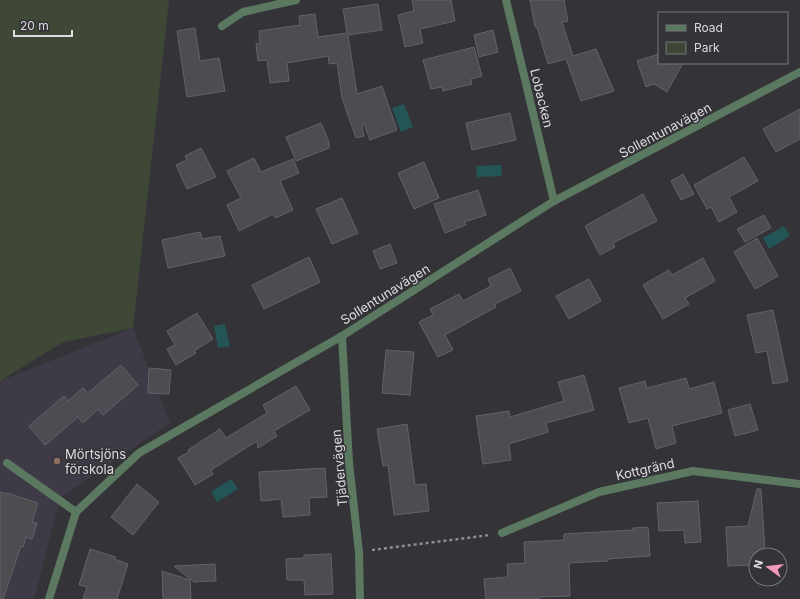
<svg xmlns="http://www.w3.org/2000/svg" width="800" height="599" font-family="Inter,sans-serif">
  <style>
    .built { fill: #3e3b46 }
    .green { fill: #3f4836 }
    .water { fill: #235556 }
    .building { fill: #4d4c50; stroke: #646268 }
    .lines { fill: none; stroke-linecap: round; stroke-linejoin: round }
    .path { stroke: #8e8d91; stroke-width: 2.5; stroke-dasharray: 3 3; stroke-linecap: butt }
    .service { stroke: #5b7961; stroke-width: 8 }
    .minor { stroke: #5b7961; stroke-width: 8 }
    .education-dot { fill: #8d6e63; stroke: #343338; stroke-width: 1.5 }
    .labels { text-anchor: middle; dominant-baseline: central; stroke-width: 3; stroke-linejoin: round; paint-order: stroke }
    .street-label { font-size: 13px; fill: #dcdbde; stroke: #343338 }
    .poi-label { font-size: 13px; fill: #dcdbde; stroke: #343338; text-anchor: start }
  </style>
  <rect width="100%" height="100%" fill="#343338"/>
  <path class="built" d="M133 328 170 423 60 498 34 599H0V381Z"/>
  <path class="green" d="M0 0H169L133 328 63 342 0 381Z"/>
  <g class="water">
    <path d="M404 104 413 127 401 132 392 108Z"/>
    <path d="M501 165 502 176 477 177 476 166Z"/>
    <path d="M784 226 790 236 769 249 763 238Z"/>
    <path d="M225 324 230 346 218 348 214 326Z"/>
    <path d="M231 479 238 489 217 502 211 492Z"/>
  </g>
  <g class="building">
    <path d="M412 0H451L455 21 420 29 423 43 405 47 398 15 414 11Z"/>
    <path d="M530 0H564L568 21 562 22 573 56 596 49 614 91 581 101 566 59 548 64 537 27H535Z"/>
    <path d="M378 4 382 30 348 35 357 94 382 86 397 130 370 140 364 124 362 125 364 136 356 138 342 98 337 63 329 64 328 56 287 63 289 81 270 83 267 60 258 61 256 44 260 43 259 31 300 25 299 16 315 14 318 37 347 33 343 9Z"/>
    <path d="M195 28 200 61 219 58 225 91 187 97 177 31Z"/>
    <path d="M493 30 498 52 479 57 474 35Z"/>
    <path d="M474 47 482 76 471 79 472 84 443 91 442 87 431 89 423 60Z"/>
    <path d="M659 54V63H683L667 92 654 84 646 87 637 61Z"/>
    <path d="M800 109V139L776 152 763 129Z"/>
    <path d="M510 113 516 140 472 150 466 123Z"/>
    <path d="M321 123 329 142V148L296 161 286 137Z"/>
    <path d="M201 148 216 177 187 189 176 165 187 160 185 156Z"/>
    <path d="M744 157 758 181 729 197 737 212 719 222 711 207 707 209 694 185Z"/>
    <path d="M254 158 261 172 293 159 299 173 280 181 293 210 275 218 273 214 239 231 227 205 241 198 227 171Z"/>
    <path d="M424 162 439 198 414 209 398 173Z"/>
    <path d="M683 174 694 194 681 200 671 181Z"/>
    <path d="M478 190 486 215 464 222 466 225 445 233 434 204Z"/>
    <path d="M643 194 657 221 613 243 615 247 600 255 585 226Z"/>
    <path d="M342 198 358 233 332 244 316 209Z"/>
    <path d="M764 215 771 228 745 242 737 229Z"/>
    <path d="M200 232 202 239 220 236 225 256 168 268 162 240Z"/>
    <path d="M757 238 778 276 755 289 734 252Z"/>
    <path d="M390 244 397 263 380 269 373 251Z"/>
    <path d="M309 257 320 282 264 309 252 285Z"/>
    <path d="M703 258 715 281 685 298 689 304 663 319 643 285 669 270 672 275Z"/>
    <path d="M510 268 521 291 495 304 496 307 445 335 453 350 438 357 419 322 433 315 430 309 459 294 463 301 491 286 488 279Z"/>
    <path d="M589 279 601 301 569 319 556 296Z"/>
    <path d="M773 310 788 381 773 384 767 351 756 353 747 315Z"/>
    <path d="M197 313 213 339 194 351 196 353 176 365 167 349 175 345 167 331Z"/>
    <path d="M386 350 414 352 410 395 382 393Z"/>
    <path d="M121 365 138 385 103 415 98 409 83 423 78 417 45 445 29 426 64 396 68 401 83 388 88 393Z"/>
    <path d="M149 368 171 370 169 394 148 393Z"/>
    <path d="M584 375 594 410 546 423 548 432 509 444 511 460 483 464 476 416 509 411 510 417 564 401 558 382Z"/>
    <path d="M686 378 689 389 714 382 722 413 672 426 676 443 656 449 648 418 629 423 619 388 645 381 647 388Z"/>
    <path d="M296 386 310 410 274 431 277 436 258 448 257 441 211 470 213 474 195 485 178 458 189 452 188 450 220 429 226 438 267 413 263 405Z"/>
    <path d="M750 404 758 430 735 436 728 410Z"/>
    <path d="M407 424 415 485 426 484 429 511 394 515 388 465 383 466 377 429Z"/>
    <path d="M325 468 327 497 309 498 310 515 283 517 281 499 261 501 259 472Z"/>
    <path d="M137 484 159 502 133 535 111 517Z"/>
    <path d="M757 489H761L765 551H759V555H756V565L728 566 726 527 748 526Z"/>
    <path d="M0 492 7 494V493L38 503 32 522 37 523 32 539 26 537 23 547 21 546 3 599H0Z"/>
    <path d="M698 501 701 542 685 543 684 530 659 531 657 503Z"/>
    <path d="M648 527 650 556 608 559V561L569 563 570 596 539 597V599H486L484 579 508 577 507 564 525 563 524 542 564 540V534L633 530V528Z"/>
    <path d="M90 549 116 557 114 559 128 564 117 599H83L87 587 79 585Z"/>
    <path d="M331 554 333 594 305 595 304 580H287L286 559 304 558V555Z"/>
    <path d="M215 564 216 581 194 582 174 566Z"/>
    <path d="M162 571 190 580 191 599H163Z"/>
  </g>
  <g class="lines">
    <path class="path" d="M372 550 490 535"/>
    <path class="service" d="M7 463 76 512"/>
    <g class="minor">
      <path d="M506 0 554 201"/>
      <path d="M222 26 243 12 296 0"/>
      <path d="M342 336 349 463 359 552 360 599"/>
      <path d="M502 533 599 492 693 471 800 484"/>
      <path d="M49 599 76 512 139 453 342 336 554 201 800 72"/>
    </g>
  </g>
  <circle class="education-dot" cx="57" cy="461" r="4"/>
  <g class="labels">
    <g class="street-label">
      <text transform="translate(542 98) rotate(76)">Lobacken</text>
      <text transform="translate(665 130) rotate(-28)">Sollentunavägen</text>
      <text transform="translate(385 294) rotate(-32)">Sollentunavägen</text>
      <text transform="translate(339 468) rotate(-95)">Tjädervägen</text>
      <text transform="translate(645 469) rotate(-13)">Kottgränd</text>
    </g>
    <g class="poi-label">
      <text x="65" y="454">Mörtsjöns<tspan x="65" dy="15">förskola</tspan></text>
    </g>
  </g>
  <rect x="658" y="12" width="130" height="52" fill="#343338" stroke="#77767a"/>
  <rect x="666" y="25" width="20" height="6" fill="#5b7961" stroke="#77767a"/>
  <text x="694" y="32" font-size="12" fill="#dcdbde">Road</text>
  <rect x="666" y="42" width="20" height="12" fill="#3f4836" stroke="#77767a"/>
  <text x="694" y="52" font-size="12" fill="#dcdbde">Park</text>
  <g transform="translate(768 567) rotate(285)"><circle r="19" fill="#343338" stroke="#77767a"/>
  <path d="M0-3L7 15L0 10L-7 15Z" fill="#f09ab7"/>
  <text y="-6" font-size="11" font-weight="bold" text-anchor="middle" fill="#dcdbde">N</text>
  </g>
  <path d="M14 30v6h58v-6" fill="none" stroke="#dcdbde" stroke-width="2"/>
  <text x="20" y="30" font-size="12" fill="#dcdbde" stroke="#343338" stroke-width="3" paint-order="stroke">20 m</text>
</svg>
